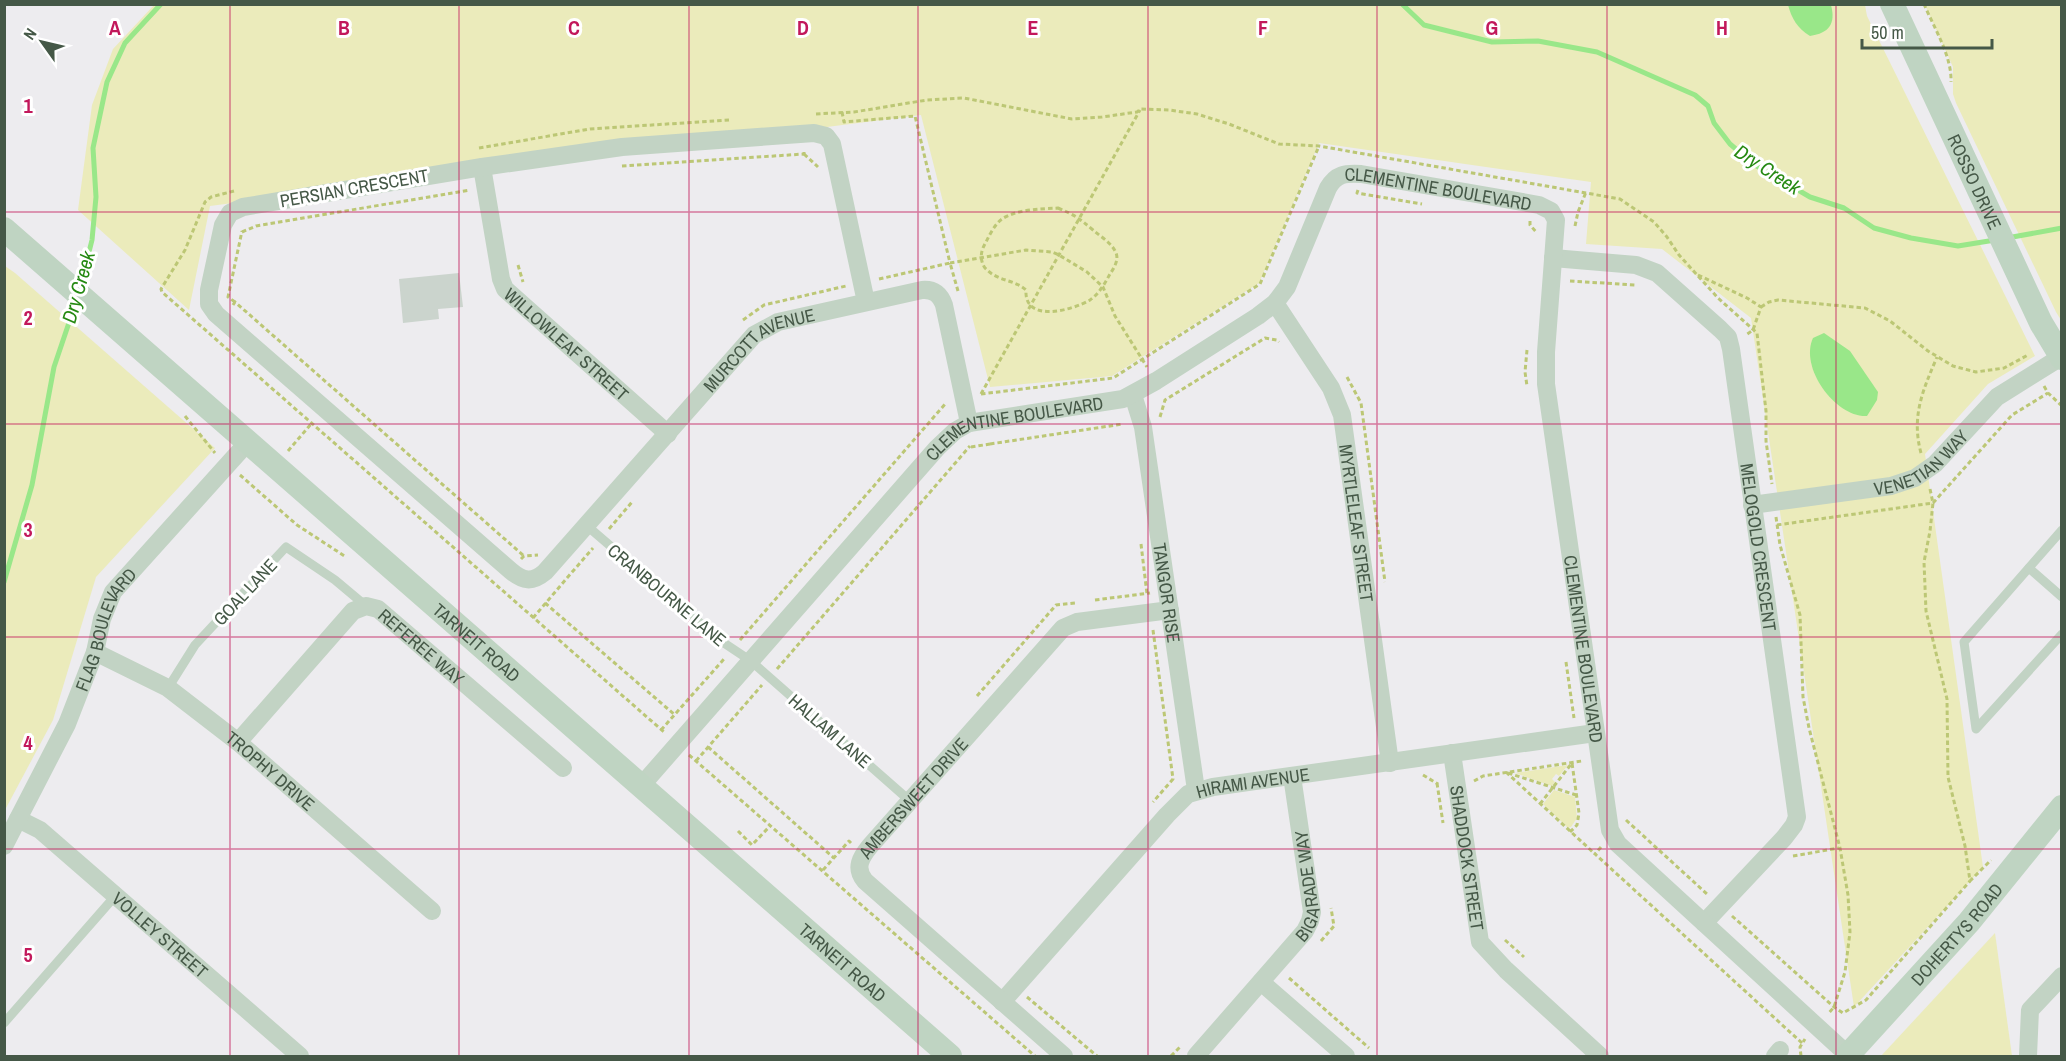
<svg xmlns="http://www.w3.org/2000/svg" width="2066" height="1061" font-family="'Archivo Narrow',sans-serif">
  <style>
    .green { fill: #ebebbb }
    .water { fill: #99e789 }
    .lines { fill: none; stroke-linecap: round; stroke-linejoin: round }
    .stream { stroke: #99e789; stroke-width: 5 }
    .building { fill: #cbd4cd }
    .path { stroke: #bcc775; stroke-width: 3; stroke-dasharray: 4.5 3; stroke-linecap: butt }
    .lane { stroke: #c2d3c4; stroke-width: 9 }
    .street { stroke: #c2d3c4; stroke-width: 18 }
    .secondary { stroke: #bfd4c2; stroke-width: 24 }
    .grid { fill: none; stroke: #c2185b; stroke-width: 1.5; stroke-opacity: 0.55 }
    .labels { text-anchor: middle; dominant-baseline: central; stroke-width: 6; stroke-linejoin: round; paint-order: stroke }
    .street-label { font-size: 18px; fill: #455847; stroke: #fff }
    .water-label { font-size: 20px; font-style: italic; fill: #258912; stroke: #fff }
    .grid-label { font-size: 20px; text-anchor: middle; font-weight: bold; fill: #c2185b; stroke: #fff; stroke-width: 6; stroke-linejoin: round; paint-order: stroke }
  </style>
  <rect width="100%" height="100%" fill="#edecef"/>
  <g class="green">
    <path d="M154 5H1865L1867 16 2035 356 1988 384 1925 454 1983 867 1854 1007 1751 318 1662 249 1586 244 1591 182 1319 143 1259 283 1112 376 990 387 921 115 210 206 189 310 78 210 92 105 113 49Z"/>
    <path d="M1925 5H2061V320L2056 312 1956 103 1953 94V67Z"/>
    <path d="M5 266 15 273 215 448 96 577 53 720 5 810Z"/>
    <path d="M1568 765 1559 776 1556 774 1552 779 1555 782 1552 786 1515 773Z"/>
    <path d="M1554 790 1575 797 1577 818 1571 827 1568 828 1543 804Z"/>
    <path d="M1995 933 2012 1056H1881Z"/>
  </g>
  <g class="water">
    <path d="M1788 5H1831C1836 24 1829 33 1810 36 1797 28 1792 19 1788 5Z"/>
    <path d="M1824 333 1850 351 1878 392 1877 400 1867 416C1836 418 1799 368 1813 338Z"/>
  </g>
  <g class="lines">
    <g class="stream">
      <path d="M1402 4 1424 25 1492 42 1538 41 1597 52 1695 95 1708 106 1714 123 1730 144 1755 165 1810 197 1844 208 1874 228 1911 238 1958 246 1995 240"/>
      <path d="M2007 238 2062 228"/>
      <path d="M80 288 92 240 96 197 93 148 107 82 125 43 161 4"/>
      <path d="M4 582 32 485 54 367 76 302"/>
    </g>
  </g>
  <path class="building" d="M459 273 463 307 438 309 439 319 403 323 399 279Z"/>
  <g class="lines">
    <g class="path">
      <path d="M1924 4C1934 28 1952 56 1951 82"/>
      <path d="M842 112 844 122 915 116 950 263 1026 250 1052 252 1059 255 1087 272 1103 287 1115 316 1147 367"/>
      <path d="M816 114 854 112 927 100 964 98 1072 119 1102 117 1137 112 1141 109 1169 110 1197 114 1229 124 1279 144 1319 146 1620 199 1654 222 1667 237 1679 255 1718 298 1757 333 1766 411V441L1772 484"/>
      <path d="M479 148 590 129 729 120"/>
      <path d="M804 154 818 167"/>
      <path d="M622 166 804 154V151"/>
      <path d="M1358 190 1357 193 1422 204"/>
      <path d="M234 191 211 197 205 202 185 250 161 289 162 292 664 732"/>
      <path d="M1058 208C1075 215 1080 219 1093 230 1101 237 1112 243 1116 253 1119 260 1114 268 1110 274 1105 283 1099 294 1090 300 1073 310 1024 324 1026 290 1014 279 998 282 985 268 979 259 981 250 986 242 990 234 995 224 1002 219 1017 209 1041 209 1058 208Z"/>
      <path d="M1530 221V225L1537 233"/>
      <path d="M1575 226 1578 212 1586 192"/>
      <path d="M242 232 256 226 470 190"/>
      <path d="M518 265 523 282"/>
      <path d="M1698 275 1747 298 1761 307 1753 330 1746 335"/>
      <path d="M879 279 950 263 958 291"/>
      <path d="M1570 281 1635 285"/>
      <path d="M235 302 228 297 242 231"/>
      <path d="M233 305 235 302 524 556"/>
      <path d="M1761 307 1769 302 1778 300 1865 308 1890 321 1928 351 1953 366 1976 372 2004 368 2028 355"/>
      <path d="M743 320 764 305 846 286"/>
      <path d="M1527 350 1525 372 1527 386"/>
      <path d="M1347 377 1361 403 1385 582"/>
      <path d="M2044 386 2048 393 2062 406"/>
      <path d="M981 394 1113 378 1260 284 1319 146"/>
      <path d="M981 394 1140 110"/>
      <path d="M185 416 215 453"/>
      <path d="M1160 417 1165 400 1265 338 1277 340 1279 342"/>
      <path d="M990 444 1123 424"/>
      <path d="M971 447 990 444"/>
      <path d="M288 451 311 424"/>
      <path d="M1921 453C1911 416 1923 390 1937 357"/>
      <path d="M240 475 297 525 346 557"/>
      <path d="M1930 489 1933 503 1930 531 1924 562 1926 611 1947 699 1948 777 1965 846 1970 881 1991 860"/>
      <path d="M1776 517 1780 545 1800 615 1803 697 1809 728 1840 848 1848 895 1850 932 1845 972 1834 1007 1828 1014"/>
      <path d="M1777 525 1933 503 2012 415 2048 393"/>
      <path d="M609 529 632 502"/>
      <path d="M1141 544 1147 594"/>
      <path d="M521 559 524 556 538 555"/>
      <path d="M567 578 593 548"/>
      <path d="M1095 600 1150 593"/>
      <path d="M545 603 675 715"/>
      <path d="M533 618 567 578"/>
      <path d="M1153 630 1173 779 1153 802"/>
      <path d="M740 640 946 403"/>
      <path d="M1566 662 1574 718"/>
      <path d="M777 669 970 446"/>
      <path d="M977 696 1056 605 1076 603"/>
      <path d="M661 730 724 659"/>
      <path d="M708 747 834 858"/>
      <path d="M689 755 1035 1056"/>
      <path d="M696 761 762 685"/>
      <path d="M1506 772 1595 854"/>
      <path d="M1508 773 1576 795"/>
      <path d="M1423 775 1438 784"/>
      <path d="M1474 781 1483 776 1582 761"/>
      <path d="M1437 783 1443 823"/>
      <path d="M1540 804 1572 763"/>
      <path d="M1626 820 1707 894"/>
      <path d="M738 831 752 845 770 826"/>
      <path d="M1570 832 1577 825 1579 813 1572 763"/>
      <path d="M1601 847 1595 854 1802 1043"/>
      <path d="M1793 856 1839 848"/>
      <path d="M823 870 849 841 851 843"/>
      <path d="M1732 916 1834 1007 1843 1013 1866 1000 1970 881"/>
      <path d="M1505 940 1524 957"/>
      <path d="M1321 941 1334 926 1331 908"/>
      <path d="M1289 978 1369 1048"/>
      <path d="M1027 997 1097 1056"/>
      <path d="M1171 1056 1180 1047"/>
      <path d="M1801 1056 1800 1047 1805 1039"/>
    </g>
    <g class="lane">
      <path d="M586 525 721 641 751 661 910 801"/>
      <path d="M2062 530 1964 642 1976 729 2062 634"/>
      <path d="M2029 568 2062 597"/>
      <path d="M168 688 195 645 286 547 335 580 366 606"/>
      <path d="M4 1023 116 895"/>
    </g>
    <g class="street">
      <path id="s1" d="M482 167 501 279 505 289 668 434"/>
      <path id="s2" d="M1553 258 1636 265 1657 273 1720 329 1728 337 1731 349 1797 817 1794 825 1784 838 1704 923"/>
      <path id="s3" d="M866 302 832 144 826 136 814 133 622 147 482 167 243 207 230 213 223 225 209 290V304L216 314 511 571C523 581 532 583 545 572L754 335 778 322 922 290C933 289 940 294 944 305L969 423"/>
      <path id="s4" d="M1275 303 1331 388 1342 415 1390 763"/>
      <path id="s5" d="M1133 395 1143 427 1196 790"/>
      <path id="s6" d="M1752 505 1891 486 1915 478 1935 464 1997 397 2061 357"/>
      <path id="s7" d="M95 652 168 688 238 742 432 911"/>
      <path id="s8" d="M238 742 353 611 366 606 378 609 563 768"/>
      <path id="s9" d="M1452 753 1480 942 1506 970 1600 1056"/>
      <path id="s10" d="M641 786 937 448 955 431 969 423 1123 399 1156 381 1258 316 1275 303 1287 287 1328 188C1336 174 1345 173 1361 174L1539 205 1551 211 1556 220 1546 352V384L1610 830 1618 844 1848 1055"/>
      <path id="s11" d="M18 819 40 830 300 1056"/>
      <path id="s12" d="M4 846 67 724 95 652 102 619 113 592 248 442"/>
      <path d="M1261 982 1346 1056"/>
      <path id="s13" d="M1002 1002 1167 815 1188 794 1213 787 1595 733"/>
      <path id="s14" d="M1064 1056 865 881C854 868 861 857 870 846L1063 628 1077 622 1170 610"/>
      <path id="s15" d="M1196 1056 1305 931 1310 921 1312 912 1292 776"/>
      <path d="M1775 1056 1780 1050"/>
      <path d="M2028 1056 2030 1010 2062 976"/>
    </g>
    <g class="secondary">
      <path id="s16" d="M1892 4 2041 323 2062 358"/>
      <path id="s17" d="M4 229 950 1056"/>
      <path id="s18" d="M1847 1056 1969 922 2062 807"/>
    </g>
  </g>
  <path class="grid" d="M230 4V1056M459 4V1056M689 4V1056M918 4V1056M1148 4V1056M1377 4V1056M1607 4V1056M1836 4V1056M4 212H2062M4 424H2062M4 637H2062M4 849H2062"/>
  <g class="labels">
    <g class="street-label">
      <text stroke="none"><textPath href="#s16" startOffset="196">ROSSO DRIVE</textPath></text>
      <text transform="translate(354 188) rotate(-10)">PERSIAN CRESCENT</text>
      <text stroke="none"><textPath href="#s10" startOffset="1070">CLEMENTINE BOULEVARD</textPath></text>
      <text stroke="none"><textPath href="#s1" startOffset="207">WILLOWLEAF STREET</textPath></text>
      <text stroke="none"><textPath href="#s3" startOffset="1623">MURCOTT AVENUE</textPath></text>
      <text stroke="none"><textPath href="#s10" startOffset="531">CLEMENTINE BOULEVARD</textPath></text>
      <text stroke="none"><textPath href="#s6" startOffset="178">VENETIAN WAY</textPath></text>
      <text stroke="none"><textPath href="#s4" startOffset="240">MYRTLELEAF STREET</textPath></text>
      <text stroke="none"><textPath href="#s2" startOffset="414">MELOGOLD CRESCENT</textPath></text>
      <text transform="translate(245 592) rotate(-47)">GOAL LANE</text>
      <text stroke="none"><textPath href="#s5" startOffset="201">TANGOR RISE</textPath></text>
      <text transform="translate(667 595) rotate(40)">CRANBOURNE LANE</text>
      <text stroke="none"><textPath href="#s12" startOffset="240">FLAG BOULEVARD</textPath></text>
      <text stroke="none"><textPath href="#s17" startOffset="628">TARNEIT ROAD</textPath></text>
      <text stroke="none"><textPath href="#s8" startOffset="258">REFEREE WAY</textPath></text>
      <text stroke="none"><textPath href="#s10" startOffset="1628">CLEMENTINE BOULEVARD</textPath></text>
      <text transform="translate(830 731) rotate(41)">HALLAM LANE</text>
      <text stroke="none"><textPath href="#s7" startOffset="213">TROPHY DRIVE</textPath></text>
      <text stroke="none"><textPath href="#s13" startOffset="345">HIRAMI AVENUE</textPath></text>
      <text stroke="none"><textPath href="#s14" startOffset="369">AMBERSWEET DRIVE</textPath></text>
      <text stroke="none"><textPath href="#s9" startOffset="106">SHADDOCK STREET</textPath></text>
      <text stroke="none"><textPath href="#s15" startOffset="212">BIGARADE WAY</textPath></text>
      <text stroke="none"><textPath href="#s11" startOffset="184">VOLLEY STREET</textPath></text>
      <text stroke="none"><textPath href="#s18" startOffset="164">DOHERTYS ROAD</textPath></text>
      <text stroke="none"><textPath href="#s17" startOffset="1114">TARNEIT ROAD</textPath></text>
    </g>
    <g class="water-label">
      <text transform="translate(1768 169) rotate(33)">Dry Creek</text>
      <text transform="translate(78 287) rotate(-74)">Dry Creek</text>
    </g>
  </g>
  <g class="grid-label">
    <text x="115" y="35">A</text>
    <text x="344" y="35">B</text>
    <text x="574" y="35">C</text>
    <text x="803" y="35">D</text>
    <text x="1033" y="35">E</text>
    <text x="1263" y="35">F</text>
    <text x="1492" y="35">G</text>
    <text x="1722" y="35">H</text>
    <text x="28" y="113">1</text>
    <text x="28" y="325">2</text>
    <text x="28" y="537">3</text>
    <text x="28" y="750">4</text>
    <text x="28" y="962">5</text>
  </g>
  <rect width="2066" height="1061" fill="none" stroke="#455847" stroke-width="12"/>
  <g transform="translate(42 42) rotate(304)" stroke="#ffffff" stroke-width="4.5" paint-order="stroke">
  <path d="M0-4.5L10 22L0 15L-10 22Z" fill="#455847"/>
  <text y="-9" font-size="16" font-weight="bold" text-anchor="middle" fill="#455847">N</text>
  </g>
  <path d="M1862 39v9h130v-9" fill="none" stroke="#455847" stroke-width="3"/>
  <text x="1871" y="39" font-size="18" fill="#455847" stroke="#ffffff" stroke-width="4.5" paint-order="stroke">50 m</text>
</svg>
